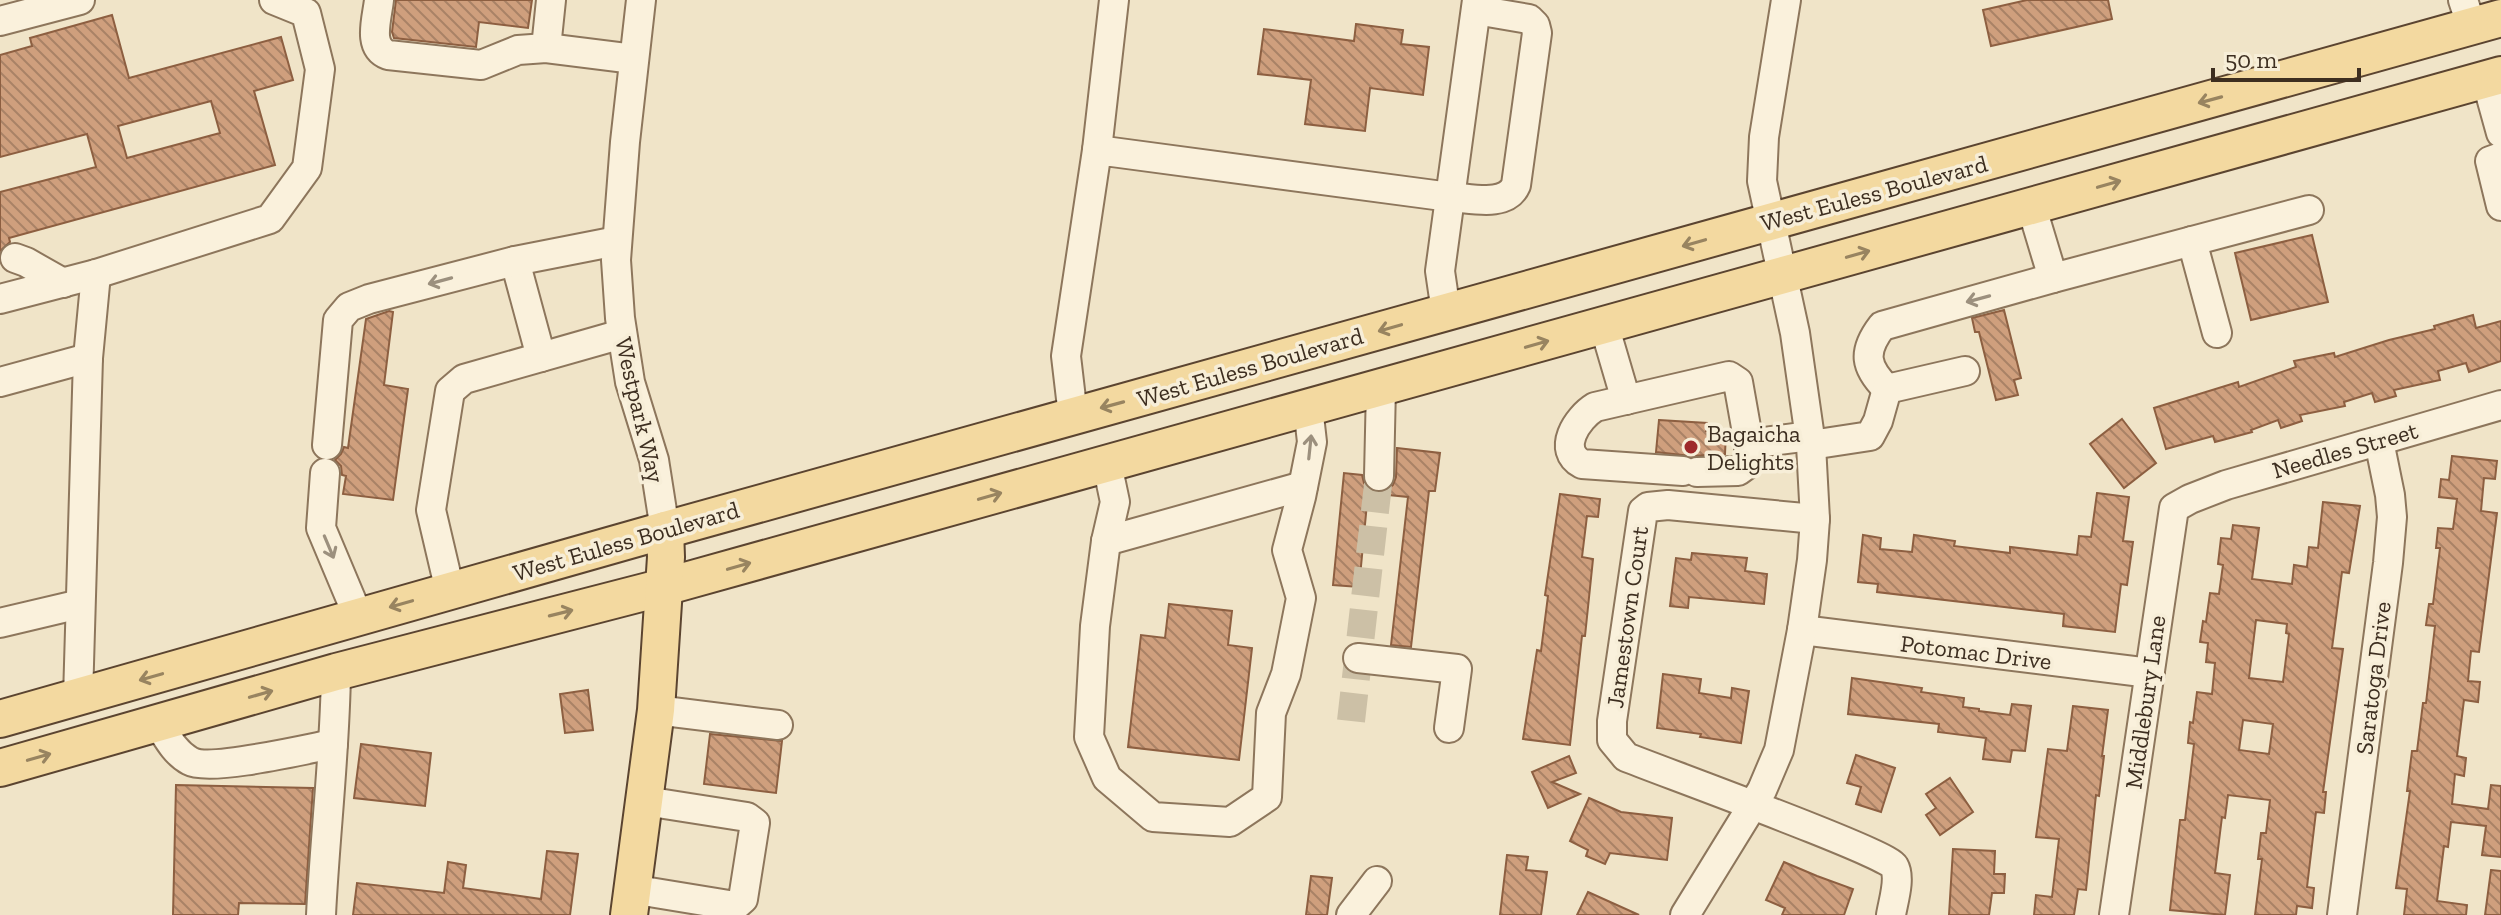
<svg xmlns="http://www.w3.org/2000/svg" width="2501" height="915" font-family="'Zilla Slab',serif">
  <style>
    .building { fill: url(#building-back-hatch); stroke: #8d5f41; stroke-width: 2; fill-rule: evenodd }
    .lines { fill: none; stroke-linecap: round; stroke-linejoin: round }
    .minor-tunnel { stroke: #ccc0a6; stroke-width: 28; stroke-dasharray: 28 14; stroke-linecap: butt }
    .minor-casing { stroke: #8d765c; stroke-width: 32 }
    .major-casing { stroke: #5b4430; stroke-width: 40 }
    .minor { stroke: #faf1dc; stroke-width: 28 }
    .major { stroke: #f3d9a0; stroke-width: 36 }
    .oneway { stroke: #988460 }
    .oneway2 { stroke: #9c907e }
    .poi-dot { fill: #9e2a2b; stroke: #f7eed8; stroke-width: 3 }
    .labels { text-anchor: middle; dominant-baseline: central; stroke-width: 7; stroke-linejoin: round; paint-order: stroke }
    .street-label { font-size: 24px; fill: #3d2e20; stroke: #f7eed8 }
    .poi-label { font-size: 24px; fill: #3d2e20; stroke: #f7eed8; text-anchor: start }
  </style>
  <defs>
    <pattern id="building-back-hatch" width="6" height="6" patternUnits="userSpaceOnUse" patternTransform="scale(2)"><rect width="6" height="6" fill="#cf9f7d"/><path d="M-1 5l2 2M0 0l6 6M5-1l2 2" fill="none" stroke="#a98266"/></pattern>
  </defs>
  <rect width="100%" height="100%" fill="#f0e4c8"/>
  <g class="building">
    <path d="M396 0H532L528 28 479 22 476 47 394 38 392 32Z"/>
    <path d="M2027 0H2108L2112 19 1991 46 1983 10Z"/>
    <path d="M112 15 129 78 281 37 293 80 254 91 275 165 9 238 10 242 0 251V192L96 167 87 134 0 157V55L32 46 30 38ZM211 101 220 133 127 158 118 126Z"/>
    <path d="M1356 24 1403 30 1401 44 1429 47 1423 95 1370 88 1365 131 1305 124 1311 80 1258 74 1264 29 1354 41Z"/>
    <path d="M2312 235 2328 302 2251 320 2235 253Z"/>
    <path d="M2004 310 2021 378 2014 380 2018 395 1996 400 1979 332H1975L1972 318Z"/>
    <path d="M389 311 393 312 384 385 408 389 393 500 343 494 346 476 342 475 341 466 335 460 341 454 344 447 348 448 366 319Z"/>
    <path d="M2473 315 2476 328 2501 321V361L2469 372 2466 363 2438 371 2440 380 2394 390 2396 396 2375 402 2372 393 2344 402 2345 406 2300 415 2302 421 2281 428 2278 420 2251 430 2252 432 2215 442 2213 436 2166 449 2154 408 2238 382 2239 387 2296 367 2294 361 2334 353 2335 357 2389 340 2435 329 2434 326Z"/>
    <path d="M2122 419 2156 463 2124 488 2090 444Z"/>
    <path d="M1659 420 1707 423 1706 431 1726 432 1725 454 1691 456 1656 452Z"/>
    <path d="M1397 448 1440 453 1435 491H1429L1411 647 1391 645 1408 497 1368 493 1359 587 1333 585 1344 473 1362 475 1364 483 1371 491 1379 493 1386 491 1393 485 1396 477Z"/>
    <path d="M2452 456 2497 461 2495 479 2484 478 2481 511 2497 513 2479 652 2471 651 2468 681 2480 682 2478 702 2464 700 2457 756 2466 758 2464 776 2455 774 2452 804 2488 809 2491 785 2501 786V857L2482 855 2486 826 2451 822 2448 847 2444 846 2437 901 2467 905 2466 915H2404L2407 889 2396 888 2410 791H2407L2412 751H2417L2423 703H2426L2435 626 2426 625 2429 604H2433L2440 548H2436L2438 528 2453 529 2457 499 2439 497 2441 479 2449 480Z"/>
    <path d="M2097 493 2129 497 2123 541 2133 542 2127 585 2121 584 2115 632 2063 626 2064 614 1877 592 1878 584 1858 582 1863 535 1881 538 1880 549 1912 552 1914 535 1955 541 1954 546 2010 553V547L2077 555 2079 536 2091 537Z"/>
    <path d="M1560 494 1600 499 1598 517 1587 516 1582 557 1593 559 1585 636H1582L1570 745 1523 739 1537 650 1541 651 1548 596 1545 595Z"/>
    <path d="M2323 502 2360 506 2349 573 2342 572 2332 648 2343 649 2323 792H2326L2324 813 2316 812 2307 887 2314 888 2312 908 2297 906 2296 915H2255L2262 859H2258L2261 833H2266L2270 800 2228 795 2225 818 2222 817 2215 873 2230 875 2225 915 2170 910 2180 820H2185L2194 744 2188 743 2190 722 2193 723 2197 692 2212 694 2215 663 2206 662 2208 643 2200 642 2203 621 2206 622 2210 593 2219 594 2223 565 2218 564 2221 538 2231 539 2233 525 2259 528 2252 579 2292 584 2294 565 2307 567 2309 547 2318 548ZM2256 620 2287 624 2286 633 2289 634 2283 682 2249 678ZM2243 720 2273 724 2269 754 2239 750Z"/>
    <path d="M1692 553 1747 558 1745 571 1767 574 1764 604 1689 597 1688 608 1670 606 1676 558 1691 560Z"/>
    <path d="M1169 604 1232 611 1228 645 1252 648 1239 760 1128 747 1141 635 1165 638Z"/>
    <path d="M1663 674 1701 679 1699 693 1731 698 1732 688 1749 691 1741 743 1700 737 1701 734 1657 728Z"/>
    <path d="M1852 678 1922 688 1921 692 1964 698 1963 707 1979 709V711L2010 715 2012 704 2031 706 2025 751 2012 750 2010 762 1983 759 1986 738 1938 732 1939 724 1848 714Z"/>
    <path d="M588 690 593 730 565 733 560 694Z"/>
    <path d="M2073 706 2108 710 2102 756H2104L2099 796 2096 795 2086 890 2078 889 2074 915H2034L2036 895 2052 897 2059 839 2036 837 2048 749 2067 751Z"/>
    <path d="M710 734 782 741 776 793 704 784Z"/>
    <path d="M361 744 431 753 425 806 354 798Z"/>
    <path d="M1856 755 1895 768 1881 812 1856 804 1861 787 1847 783Z"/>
    <path d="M1569 756 1576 773 1552 782 1580 794 1548 808 1532 772Z"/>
    <path d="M1950 778 1973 812 1940 835 1926 815 1936 808 1926 794Z"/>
    <path d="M176 785 313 788 305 904 239 903 238 915H173Z"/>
    <path d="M1589 798 1621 812 1672 818 1667 860 1610 853 1605 864 1586 856 1588 850 1570 841Z"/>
    <path d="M1953 849 1995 851 1994 874H2005L2004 893H1992L1989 915H1949Z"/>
    <path d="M547 851 578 854 570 915H353L357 883 444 893 448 862 466 865 463 888 541 899Z"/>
    <path d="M1507 855 1528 857 1526 870 1547 872 1541 915H1500Z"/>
    <path d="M1784 862 1817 876 1853 889 1844 915H1782L1785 908 1766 900Z"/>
    <path d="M2491 870 2501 871V915H2485Z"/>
    <path d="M1311 876 1332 878 1327 915H1306Z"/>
    <path d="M1588 892 1639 915H1577Z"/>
  </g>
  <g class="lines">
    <path class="minor-tunnel" d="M1351 721 1379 476"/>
    <g class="minor-casing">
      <g id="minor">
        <path d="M379 0C377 19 367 47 388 55L481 65 518 50 546 48 634 59"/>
        <path d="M641 0 625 142 616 260 620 318 630 382 654 460 665 530"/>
        <path d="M2463 0 2472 27"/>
        <path d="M0 21 80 0"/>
        <path d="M546 48 551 0"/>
        <path d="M2486 79 2501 133"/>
        <path d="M1097 150 1114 0"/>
        <path d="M2501 157 2490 161 2501 206"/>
        <path d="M2031 205 2053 278 2309 210"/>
        <path d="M2192 241 2217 333"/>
        <path d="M15 258 26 262 63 283"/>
        <path d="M515 261 541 357"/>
        <path d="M0 299 96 274 270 219 307 168 320 69 306 13 274 0"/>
        <path d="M1446 312 1440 271 1477 0"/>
        <path d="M1604 325 1626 400"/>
        <path d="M0 382 88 358"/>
        <path d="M1887 389C1865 367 1862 352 1882 326L2053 278"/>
        <path d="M1073 416 1066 356 1097 150 1450 197C1471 198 1506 208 1516 185L1537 33 1535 25 1529 19 1476 10"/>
        <path d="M327 445 338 320 349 307 369 299 515 261 617 241"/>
        <path d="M1811 445 1870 436 1878 421 1887 389 1965 371"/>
        <path d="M1107 464 1115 502 1106 541 1095 626 1089 737 1107 778 1153 817 1230 822 1267 797 1271 713 1286 674 1301 598 1287 550 1301 497 1312 442 1308 407"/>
        <path d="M1683 471 1582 464C1556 450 1577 418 1595 407L1729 376 1738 382 1749 444"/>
        <path d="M1697 472 1738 471 1749 463V444L1810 436"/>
        <path d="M325 473 321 528 358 616"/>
        <path d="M1379 476 1381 387"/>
        <path d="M1815 519 1668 505 1648 507 1643 511 1612 721V740L1626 757C1658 770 1887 853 1894 866 1901 878 1893 902 1891 915"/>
        <path d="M1106 541 1303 486"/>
        <path d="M450 591 431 510 450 391 464 379 622 334"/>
        <path d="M0 623 80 604"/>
        <path d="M1802 630 2150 673"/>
        <path d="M1358 658 1457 669 1449 728"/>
        <path d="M78 698 88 358 96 274"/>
        <path d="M656 710 778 725"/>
        <path d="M158 723C167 737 175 753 190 761 209 772 307 749 333 744"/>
        <path d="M631 889 735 906 743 899 755 823 747 817 645 801"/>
        <path d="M321 915C325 834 335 753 336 672"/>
        <path d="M1351 915 1377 881"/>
        <path d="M1685 915 1762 790 1779 750 1802 630 1812 560 1815 519 1811 445 1795 333 1762 181 1764 137 1786 0"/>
        <path d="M2114 915 2174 508 2190 499 2226 485 2501 405"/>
        <path d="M2342 915 2388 563 2392 517 2390 495 2379 441"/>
      </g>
    </g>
    <g class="major-casing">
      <g id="major">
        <path d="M0 719 665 530 2501 18"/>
        <path d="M0 768 336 672 664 587 2501 75"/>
        <path d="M629 915 656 710 666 557 665 530"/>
      </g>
    </g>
    <use href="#minor" class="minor"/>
    <use href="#major" class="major"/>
  </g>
  <defs><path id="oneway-shaft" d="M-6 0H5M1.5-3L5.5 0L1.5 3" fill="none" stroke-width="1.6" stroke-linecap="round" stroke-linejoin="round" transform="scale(2)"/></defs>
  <g class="oneway">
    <use href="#oneway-shaft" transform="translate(2210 100) rotate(165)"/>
    <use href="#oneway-shaft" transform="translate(2109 184) rotate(-16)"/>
    <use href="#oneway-shaft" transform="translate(1694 243) rotate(164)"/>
    <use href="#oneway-shaft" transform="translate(1858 254) rotate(-16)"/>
    <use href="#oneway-shaft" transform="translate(1390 328) rotate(164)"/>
    <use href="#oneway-shaft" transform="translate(1537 344) rotate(-16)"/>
    <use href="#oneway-shaft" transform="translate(1112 405) rotate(165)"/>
    <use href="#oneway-shaft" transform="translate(990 496) rotate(-16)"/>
    <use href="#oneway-shaft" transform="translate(739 566) rotate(-16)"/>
    <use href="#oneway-shaft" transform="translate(401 604) rotate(164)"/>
    <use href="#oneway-shaft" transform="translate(561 613) rotate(-14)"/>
    <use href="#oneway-shaft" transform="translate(151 677) rotate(164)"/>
    <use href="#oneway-shaft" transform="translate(261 694) rotate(-16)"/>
    <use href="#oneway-shaft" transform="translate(39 757) rotate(-16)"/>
  </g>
  <g class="oneway2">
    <use href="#oneway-shaft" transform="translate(440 281) rotate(165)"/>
    <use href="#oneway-shaft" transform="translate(1978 299) rotate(165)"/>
    <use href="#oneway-shaft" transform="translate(1310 447) rotate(-84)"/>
    <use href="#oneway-shaft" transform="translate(329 547) rotate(67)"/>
  </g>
  <circle class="poi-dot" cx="1691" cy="447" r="8"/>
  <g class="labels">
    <g class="street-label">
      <text transform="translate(1874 193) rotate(-15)">West Euless Boulevard</text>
      <text transform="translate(1250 367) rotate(-16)">West Euless Boulevard</text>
      <text transform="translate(640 410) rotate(77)">Westpark Way</text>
      <text transform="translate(2345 450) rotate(-16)">Needles Street</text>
      <text transform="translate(626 541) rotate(-16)">West Euless Boulevard</text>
      <text transform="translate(1627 617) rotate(-82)">Jamestown Court</text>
      <text transform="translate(1976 652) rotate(7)">Potomac Drive</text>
      <text transform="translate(2373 678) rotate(-83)">Saratoga Drive</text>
      <text transform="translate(2145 702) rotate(-82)">Middlebury Lane</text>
    </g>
    <g class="poi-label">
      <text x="1707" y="433">Bagaicha<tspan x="1707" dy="28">Delights</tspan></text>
    </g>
  </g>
  <path d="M2213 68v12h146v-12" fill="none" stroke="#3d2e20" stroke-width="4"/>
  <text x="2225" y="68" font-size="24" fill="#3d2e20" stroke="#f7eed8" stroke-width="6" paint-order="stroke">50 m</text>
</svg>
